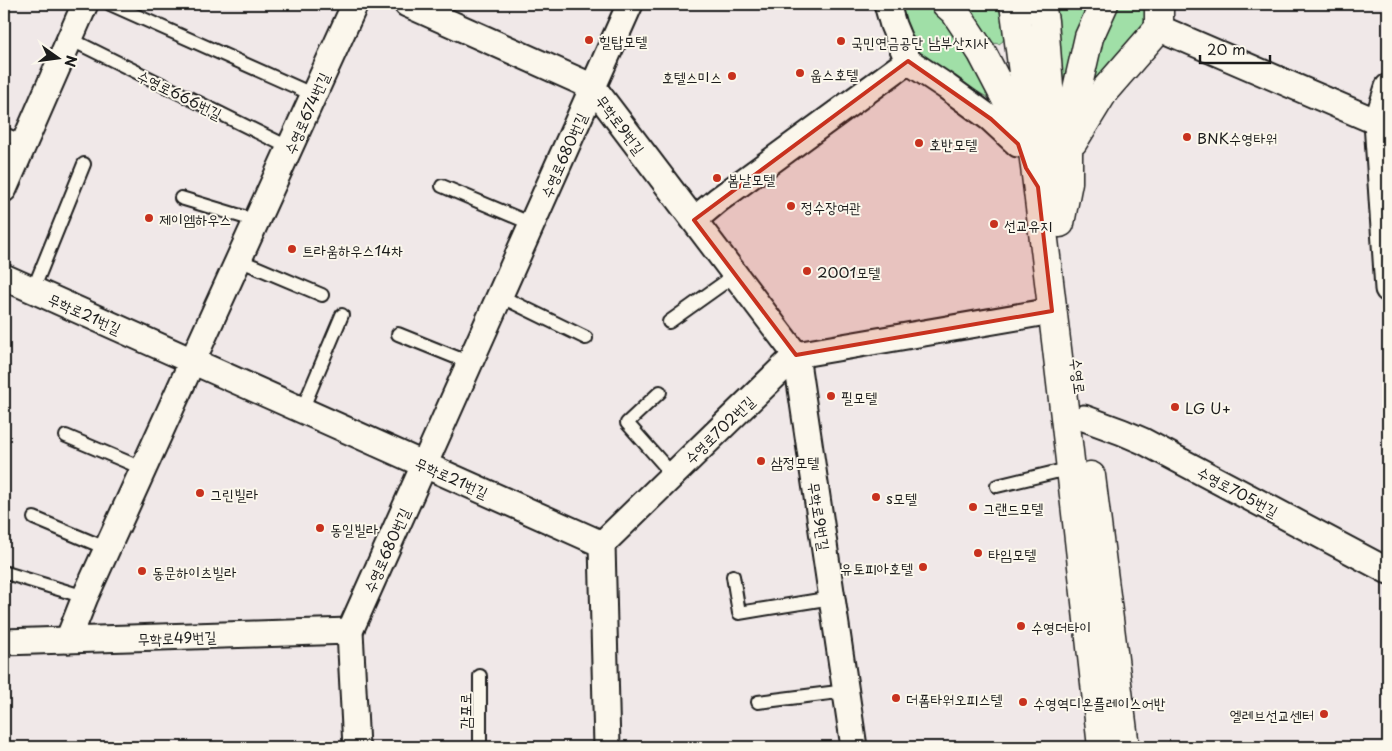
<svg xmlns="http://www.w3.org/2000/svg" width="1392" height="751" font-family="'Playpen Sans','Poor Story',sans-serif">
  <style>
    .green { fill: #a0dfa7; stroke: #5e7e62 }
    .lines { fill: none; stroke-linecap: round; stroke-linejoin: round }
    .service-casing { stroke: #1c1c1c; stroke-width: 16 }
    .minor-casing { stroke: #1c1c1c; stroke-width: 29 }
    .secondary-casing { stroke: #1c1c1c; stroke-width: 31 }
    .service { stroke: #fbf7ec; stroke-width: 12 }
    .minor { stroke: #fbf7ec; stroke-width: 25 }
    .secondary { stroke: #fbf7ec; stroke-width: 28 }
    .marked { fill: #c8321e; fill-opacity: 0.2; stroke: #c8321e; stroke-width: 4; stroke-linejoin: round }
    .poi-dot { fill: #c8321e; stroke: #fbf7ec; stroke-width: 2 }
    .labels { text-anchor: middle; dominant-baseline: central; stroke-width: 4; stroke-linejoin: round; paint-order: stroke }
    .poi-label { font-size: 15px; fill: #1c1c1c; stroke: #fbf7ec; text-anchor: start }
    .street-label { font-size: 15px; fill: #1c1c1c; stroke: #fbf7ec }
  </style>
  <rect width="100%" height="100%" fill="#f0e8e8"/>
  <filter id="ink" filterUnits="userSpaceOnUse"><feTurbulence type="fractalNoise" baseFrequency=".02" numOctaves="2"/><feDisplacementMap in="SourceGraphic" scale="10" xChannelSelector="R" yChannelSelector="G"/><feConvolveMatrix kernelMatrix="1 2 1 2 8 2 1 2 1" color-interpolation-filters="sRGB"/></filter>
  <g filter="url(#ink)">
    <g class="green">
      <path d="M898 4H927L947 23 992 100 917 56Z"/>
      <path d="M964 4H999L1004 36 1003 41 999 44 993 43 980 23Z"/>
      <path d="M1051 4H1089L1066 108Z"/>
      <path d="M1115 4H1149V24L1089 95 1102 44Z"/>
    </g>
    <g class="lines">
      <g class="service-casing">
        <g id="service">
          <path d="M110 4 314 95"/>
          <path d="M70 39 290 148"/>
          <path d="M4 134 24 142"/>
          <path d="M442 186 532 224"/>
          <path d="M181 198 257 221"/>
          <path d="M239 260 322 295"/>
          <path d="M33 290 84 164"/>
          <path d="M500 296 586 338"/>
          <path d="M669 322 735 275"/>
          <path d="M398 334 470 363"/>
          <path d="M660 392 627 423 672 474"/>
          <path d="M302 410 342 315"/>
          <path d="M66 436 144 469"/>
          <path d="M997 486 1072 468"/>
          <path d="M34 518 108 549"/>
          <path d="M6 573 85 597"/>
          <path d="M733 576 739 613 832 598"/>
          <path d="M758 702 846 691"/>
          <path d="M480 747V676"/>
        </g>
      </g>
      <g class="minor-casing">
        <g id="minor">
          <path d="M407 4 593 87 796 355 854 747"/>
          <path d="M887 4 893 25 908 61 947 87 991 119 1018 144"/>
          <path d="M1159 28 1377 122"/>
          <path d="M1388 87 1377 122 1388 289"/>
          <path d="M4 189 85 4"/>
          <path d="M694 220 718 200 908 61"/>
          <path d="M4 277 602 544"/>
          <path d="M1084 418 1122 432 1143 441 1388 571"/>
          <path d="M68 640 85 597 355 4"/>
          <path d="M4 642 350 631"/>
          <path d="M356 747 350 631 630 4"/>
          <path d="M607 747 602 544 796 355 1052 311"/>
        </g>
      </g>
      <g class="secondary-casing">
        <g id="secondary">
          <path d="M946 4 955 12 982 53 1007 101 1016 138"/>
          <path d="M1014 4C1047 251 1075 499 1102 747"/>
          <path d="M1041 4 1044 21 1057 192"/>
          <path d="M1073 142 1105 90 1159 28V4"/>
          <path d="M1060 223 1068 182V149L1075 98 1089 37 1104 4"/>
          <path d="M1091 476 1125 747"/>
        </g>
      </g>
      <use href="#service" class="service"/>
      <use href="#minor" class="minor"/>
      <use href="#secondary" class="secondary"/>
    </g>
  </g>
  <path class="marked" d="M908 61 991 119 1018 144 1026 168 1038 187 1052 311 796 355 694 220Z"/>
  <g class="poi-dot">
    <circle cx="589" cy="40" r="5"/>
    <circle cx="841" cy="41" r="5"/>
    <circle cx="800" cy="73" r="5"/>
    <circle cx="732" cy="76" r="5"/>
    <circle cx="1187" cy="137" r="5"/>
    <circle cx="919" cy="143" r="5"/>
    <circle cx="717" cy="178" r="5"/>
    <circle cx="791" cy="206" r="5"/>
    <circle cx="149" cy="218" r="5"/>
    <circle cx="994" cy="224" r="5"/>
    <circle cx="292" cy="249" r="5"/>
    <circle cx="807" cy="271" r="5"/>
    <circle cx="831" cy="396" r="5"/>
    <circle cx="1175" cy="407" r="5"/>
    <circle cx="761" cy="461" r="5"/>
    <circle cx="200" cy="493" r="5"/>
    <circle cx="876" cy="497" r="5"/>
    <circle cx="973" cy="507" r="5"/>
    <circle cx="320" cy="528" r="5"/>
    <circle cx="978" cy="553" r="5"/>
    <circle cx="923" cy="567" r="5"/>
    <circle cx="142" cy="571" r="5"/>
    <circle cx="1021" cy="626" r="5"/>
    <circle cx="896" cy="698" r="5"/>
    <circle cx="1023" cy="702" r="5"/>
    <circle cx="1324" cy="714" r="5"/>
  </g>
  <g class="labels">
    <g class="poi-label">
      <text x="599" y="40">힐탑모텔</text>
      <text x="851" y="41">국민연금공단 남부산지사</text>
      <text x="810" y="73">웁스호텔</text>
      <text x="722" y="76" text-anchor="end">호텔스미스</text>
      <text x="1197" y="137">BNK수영타워</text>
      <text x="929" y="143">호반모텔</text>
      <text x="727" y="178">봄날모텔</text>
      <text x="801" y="206">정수장여관</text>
      <text x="159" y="218">제이엠하우스</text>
      <text x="1004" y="224">선교유지</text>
      <text x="302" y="249">트라움하우스14차</text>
      <text x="817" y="271">2001모텔</text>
      <text x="841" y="396">필모텔</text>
      <text x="1185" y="407">LG U+</text>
      <text x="771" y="461">삼정모텔</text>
      <text x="210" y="493">그린빌라</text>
      <text x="886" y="497">s모텔</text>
      <text x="983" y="507">그랜드모텔</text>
      <text x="330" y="528">동일빌라</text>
      <text x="988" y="553">타임모텔</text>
      <text x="913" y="567" text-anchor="end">유토피아호텔</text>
      <text x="152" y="571">동문하이츠빌라</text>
      <text x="1031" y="626">수영더타이</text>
      <text x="906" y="698">더폼타워오피스텔</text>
      <text x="1033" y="702">수영역디온플레이스어반</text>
      <text x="1314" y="714" text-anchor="end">엘레브선교센터</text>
    </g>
    <g class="street-label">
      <text transform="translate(180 94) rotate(26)">수영로666번길</text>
      <text transform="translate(306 113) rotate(-66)">수영로674번길</text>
      <text transform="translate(621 124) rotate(53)">무학로9번길</text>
      <text transform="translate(563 155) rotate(-66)">수영로680번길</text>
      <text transform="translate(85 313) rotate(24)">무학로21번길</text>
      <text transform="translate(1079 376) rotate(83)">수영로</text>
      <text transform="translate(719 429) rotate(-44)">수영로702번길</text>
      <text transform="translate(452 477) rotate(24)">무학로21번길</text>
      <text transform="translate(1238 491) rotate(28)">수영로705번길</text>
      <text transform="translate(820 516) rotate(81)">무학로9번길</text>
      <text transform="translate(386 550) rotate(-66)">수영로680번길</text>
      <text transform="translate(177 637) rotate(-2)">무학로49번길</text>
      <text transform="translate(464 711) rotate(-90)">감포로</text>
    </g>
  </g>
  <rect width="1392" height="751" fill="none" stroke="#fbf7ec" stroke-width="20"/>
  <rect x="10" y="10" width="1372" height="731" fill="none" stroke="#1c1c1c" stroke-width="2" filter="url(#ink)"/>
  <g transform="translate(58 58) rotate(104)" stroke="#fbf7ec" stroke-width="4" paint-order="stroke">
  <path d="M0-4L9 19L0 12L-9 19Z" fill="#1c1c1c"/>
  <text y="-8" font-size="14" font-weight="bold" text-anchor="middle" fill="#1c1c1c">N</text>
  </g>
  <path d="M1200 55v8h70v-8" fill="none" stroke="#1c1c1c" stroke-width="2.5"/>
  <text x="1207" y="55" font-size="15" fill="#1c1c1c" stroke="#fbf7ec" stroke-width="4" paint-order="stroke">20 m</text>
</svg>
